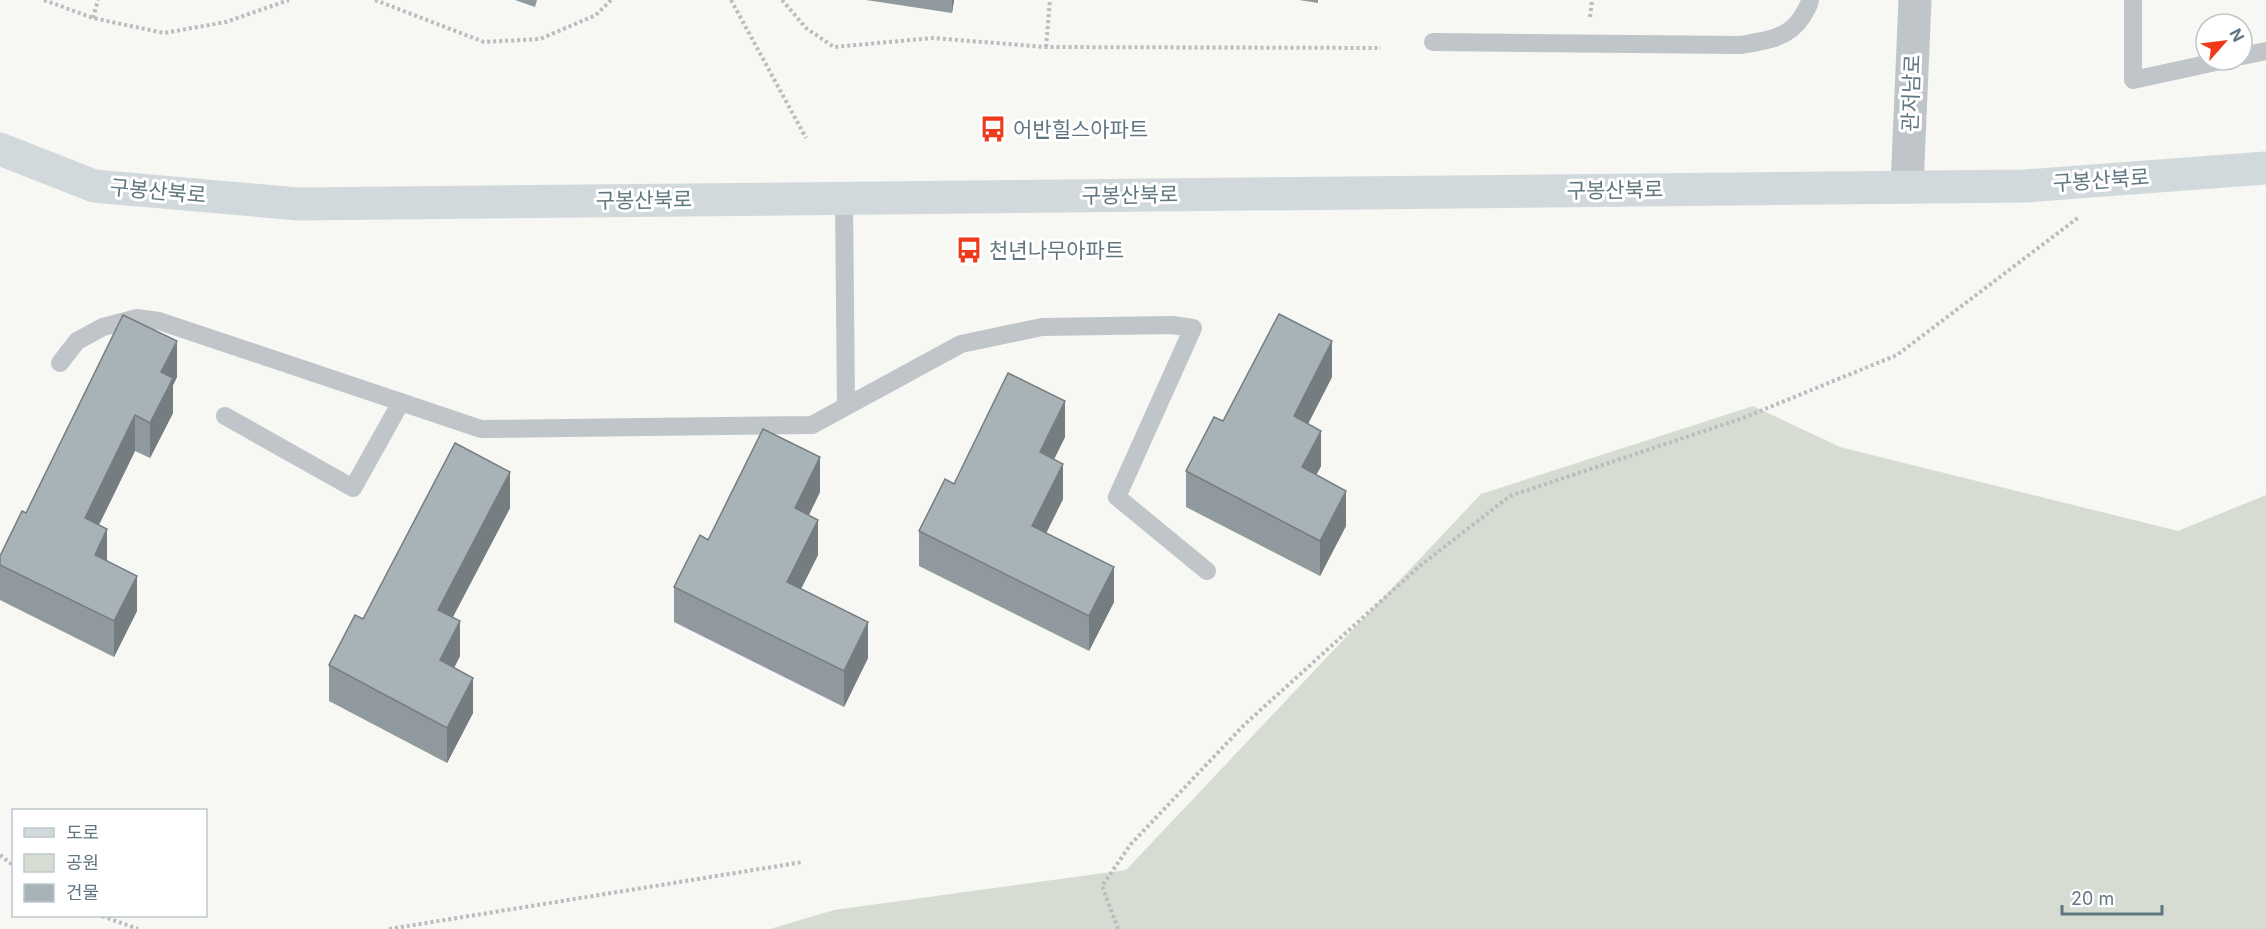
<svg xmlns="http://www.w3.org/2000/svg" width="2266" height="929" font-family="Inter,'Noto Sans KR',sans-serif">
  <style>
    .green { fill: #d7dcd2 }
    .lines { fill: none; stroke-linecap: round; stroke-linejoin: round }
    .path { stroke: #b9bdc0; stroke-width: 4; stroke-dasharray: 3 3; stroke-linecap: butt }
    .lane { stroke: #bfc5c8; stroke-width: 18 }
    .street { stroke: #bfc5c8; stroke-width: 33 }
    .secondary { stroke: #d2d9dc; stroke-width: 33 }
    .wall { fill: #909a9e }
    .shaded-wall { fill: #767d81 }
    .building { fill: #a8b3b8; stroke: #767d81; stroke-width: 1.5 }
    .labels { text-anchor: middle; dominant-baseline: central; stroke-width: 6; stroke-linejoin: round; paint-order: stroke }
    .street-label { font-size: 21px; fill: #607681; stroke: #fff }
    .poi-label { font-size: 21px; fill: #607681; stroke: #fff; text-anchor: start }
  </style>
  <rect width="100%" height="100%" fill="#f7f7f3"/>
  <path class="green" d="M1753 406 1840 447 2178 531 2266 495V929H770L834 910 1126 870 1481 494Z"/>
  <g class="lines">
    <g class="path">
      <path d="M44 0 93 18 164 33 226 22 289 0"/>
      <path d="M375 0 484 42 540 39 596 15 611 0"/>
      <path d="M731 0 806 138"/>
      <path d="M782 0 806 28 834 47 933 38 1046 47 1381 48"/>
      <path d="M1590 17 1592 0"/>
      <path d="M93 18 98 0"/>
      <path d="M1046 47 1050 0"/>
      <path d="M0 855 14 866"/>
      <path d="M102 916 138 929"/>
      <path d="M389 929 803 862"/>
      <path d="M1118 929 1102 886 1131 844 1245 724 1421 565 1510 496 1743 418 1897 355 2079 217"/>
    </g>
    <g class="lane">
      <path d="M2133 0V80L2225 60"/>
      <path d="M1433 42 1740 45C1764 41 1788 39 1802 17 1805 11 1809 7 1810 0"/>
      <path d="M2242 56 2266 51"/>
      <path d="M844 198 846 406"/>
      <path d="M60 363 77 341 103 327 137 318 159 321 481 429 812 425 961 344 1042 327 1172 325 1193 328 1117 497 1207 571"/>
      <path d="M225 416 353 488 401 402"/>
    </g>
    <path class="street" d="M1907 187 1915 0"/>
    <path class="secondary" d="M0 149 94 186 298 204 2026 186 2266 168"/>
  </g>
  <g class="wall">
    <path d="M515 0H537L535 7Z"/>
    <path d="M866 0H954L952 13Z"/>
    <path d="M1299 0H1318V3Z"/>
    <path d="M177 377 173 385V413L150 458 135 451 99 525 107 561 137 611 114 657 0 600V556L26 513Z"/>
    <path d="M1332 377 1308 424 1321 466 1316 475 1346 526 1320 576 1186 507V471L1223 421Z"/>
    <path d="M1065 437 1054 459 1063 499 1046 533 1114 602 1089 651 919 566V531Z"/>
    <path d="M820 492 809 515 818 555 801 589 868 658 844 707 674 622V587L708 540Z"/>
    <path d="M510 508 453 617 460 656 454 668 473 713 447 763 329 701V665L363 619Z"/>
  </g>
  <g class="shaded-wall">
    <path d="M952 0H954L952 13Z"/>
    <path d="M177 341V377L173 385V413L150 458V423L161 372Z"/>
    <path d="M1332 341V377L1294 451V416Z"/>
    <path d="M1065 401V437L1040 488V452Z"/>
    <path d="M135 415V451L85 553V518Z"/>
    <path d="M1321 431V466L1302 502V467Z"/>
    <path d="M820 457V492L795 543V508Z"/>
    <path d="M1063 464V499L1032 562V526Z"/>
    <path d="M510 472V508L438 645V610Z"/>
    <path d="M1346 491V526L1320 576V541Z"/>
    <path d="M818 520V555L787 617V582Z"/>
    <path d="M107 529V564L95 555Z"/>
    <path d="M1114 567V602L1089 651V616Z"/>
    <path d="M137 576V611L114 657V621Z"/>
    <path d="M460 621V656L440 696V660Z"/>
    <path d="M868 622V658L844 707V671Z"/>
    <path d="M473 678V713L447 763V728Z"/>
  </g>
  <g class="building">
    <path d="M1279 314 1332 341 1294 416 1321 431 1302 467 1346 491 1320 541 1186 471 1214 417 1223 421Z"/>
    <path d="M123 315 177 341 161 372 173 378 150 423 135 415 85 518 107 529 95 555 137 576 114 621 0 565V556L22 511 26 513Z"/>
    <path d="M1008 373 1065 401 1040 452 1063 464 1032 526 1114 567 1089 616 919 531 945 479 954 484Z"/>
    <path d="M763 429 820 457 795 508 818 520 787 582 868 622 844 671 674 587 700 535 708 540Z"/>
    <path d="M455 443 510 472 438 610 460 621 440 660 473 678 447 728 329 665 355 615 363 619Z"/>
  </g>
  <defs>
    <g id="bus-bare" transform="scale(2.07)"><path d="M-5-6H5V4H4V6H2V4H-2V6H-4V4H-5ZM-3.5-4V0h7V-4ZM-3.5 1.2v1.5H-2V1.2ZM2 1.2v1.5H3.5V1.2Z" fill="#f0381a" stroke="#fff" stroke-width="2.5" paint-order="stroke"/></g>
  </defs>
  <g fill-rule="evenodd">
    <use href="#bus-bare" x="993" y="129"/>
    <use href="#bus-bare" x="969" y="250"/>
  </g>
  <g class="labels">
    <g class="street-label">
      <text transform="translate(1911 93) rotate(-88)">관저남로</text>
      <text transform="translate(2101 180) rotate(-4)">구봉산북로</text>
      <text transform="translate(1615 190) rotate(-1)">구봉산북로</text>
      <text transform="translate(158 191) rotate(5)">구봉산북로</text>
      <text transform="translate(1130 195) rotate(-1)">구봉산북로</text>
      <text transform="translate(644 200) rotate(-1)">구봉산북로</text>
    </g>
    <g class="poi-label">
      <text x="1013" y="129">어반힐스아파트</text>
      <text x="989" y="250">천년나무아파트</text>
    </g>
  </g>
  <rect x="12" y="809" width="195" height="108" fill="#ffffff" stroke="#bfc8cd" stroke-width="1.5"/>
  <rect x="24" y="828" width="30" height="9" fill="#d2d9dc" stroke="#bfc8cd" stroke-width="1.5"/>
  <text x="66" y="839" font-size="18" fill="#607681">도로</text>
  <rect x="24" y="854" width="30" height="18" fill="#d7dcd2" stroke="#bfc8cd" stroke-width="1.5"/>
  <text x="66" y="869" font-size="18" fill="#607681">공원</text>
  <rect x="24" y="884" width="30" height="18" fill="#a8b3b8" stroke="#bfc8cd" stroke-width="1.5"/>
  <text x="66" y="899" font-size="18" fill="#607681">건물</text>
  <g transform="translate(2224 42) rotate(62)"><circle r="28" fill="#ffffff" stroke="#bfc8cd" stroke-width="1.5"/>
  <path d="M0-4.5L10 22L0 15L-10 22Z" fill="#f0381a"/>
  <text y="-9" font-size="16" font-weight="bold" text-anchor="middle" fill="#607681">N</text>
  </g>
  <path d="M2062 905v9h100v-9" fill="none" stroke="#607681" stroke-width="3"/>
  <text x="2071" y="905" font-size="18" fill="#607681" stroke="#ffffff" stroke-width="4.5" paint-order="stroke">20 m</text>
</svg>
